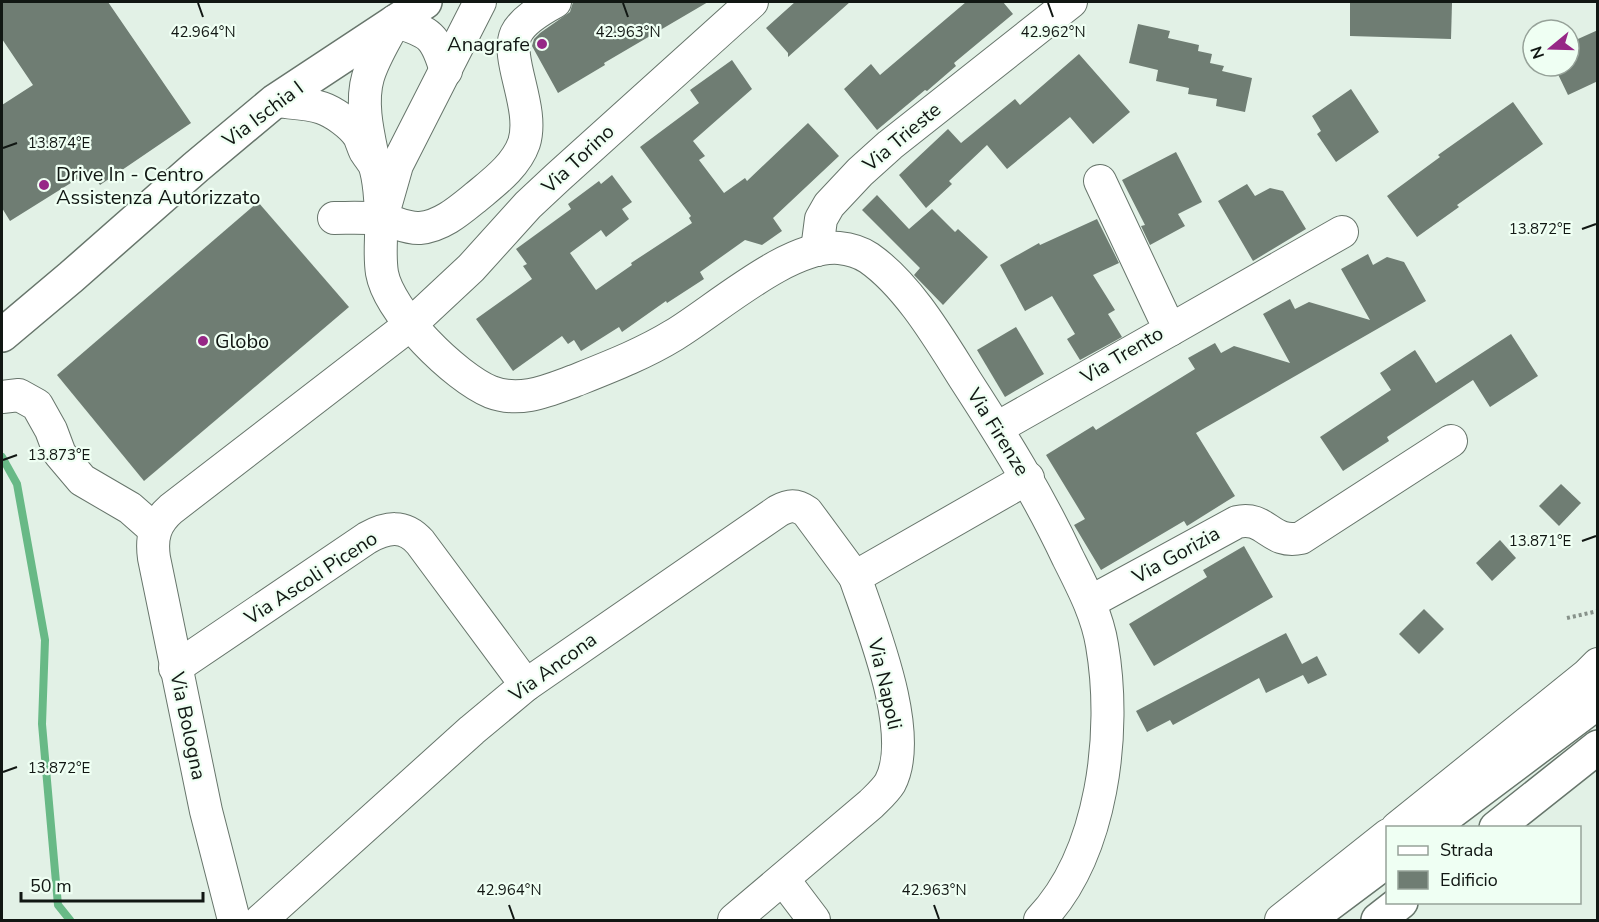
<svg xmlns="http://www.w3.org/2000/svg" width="1599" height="922" font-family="'Nunito Sans',sans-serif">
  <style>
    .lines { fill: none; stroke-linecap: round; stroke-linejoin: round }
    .stream { stroke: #68b986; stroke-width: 8 }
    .building { fill: #6f7d73 }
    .minor-casing { stroke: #67756b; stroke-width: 34 }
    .major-casing { stroke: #67756b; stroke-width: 36 }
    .highway-casing { stroke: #67756b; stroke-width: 36 }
    .path { stroke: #87928a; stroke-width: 4; stroke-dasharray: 3 3; stroke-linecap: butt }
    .minor { stroke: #fff; stroke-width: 32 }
    .major { stroke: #fff; stroke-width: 33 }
    .highway { stroke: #fff; stroke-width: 33 }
    .ticks { fill: none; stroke: #111713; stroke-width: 2 }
    .poi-dot { fill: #962786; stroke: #effff3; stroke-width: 2 }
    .labels { text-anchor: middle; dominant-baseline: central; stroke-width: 4.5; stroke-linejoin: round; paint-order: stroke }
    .poi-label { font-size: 20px; fill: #111713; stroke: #effff3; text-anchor: start }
    .street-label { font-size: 20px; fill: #111713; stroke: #effff3 }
    .ticks-label { font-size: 15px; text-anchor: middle; fill: #111713; stroke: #effff3; stroke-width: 4.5; stroke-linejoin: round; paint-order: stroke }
  </style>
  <rect width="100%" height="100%" fill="#e2f1e6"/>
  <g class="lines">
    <path class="stream" d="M2 457 17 484 45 640 42 724 58 905 70 920"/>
  </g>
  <g class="building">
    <path d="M2 2H108L191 123 100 185 90 171 10 221 2 208V105L33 85 2 39Z"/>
    <path d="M573 2H708L604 63 605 65 558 93 532 46 534 39 540 33 570 12Z"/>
    <path d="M795 2H850L788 57V53L766 28Z"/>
    <path d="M966 2H1003L1013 14 954 63 956 66 927 91 925 90 877 130 844 89 871 64 880 75Z"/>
    <path d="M1350 2 1452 3 1451 39 1350 36Z"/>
    <path d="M1138 24 1170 31 1168 38 1199 45 1198 51 1212 54 1210 63 1224 66 1222 71 1252 78 1245 112 1216 106 1217 99 1188 94 1189 88 1156 81 1158 70 1129 63Z"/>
    <path d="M1598 30V81L1568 95 1554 66H1569V43Z"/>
    <path d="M1079 54 1130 112 1093 144 1070 117 1007 169 987 145 949 181 952 184 926 208 899 175 948 129 961 143 1015 99 1020 105Z"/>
    <path d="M732 60 752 89 693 141 705 156 699 160 724 193 745 178 747 181 808 123 839 156 773 218 782 231 762 245 745 240 700 272 704 279 667 303 666 301 622 332 619 327 581 351 574 340 568 344 562 336 513 371 476 319 532 279 523 266 527 264 516 249 571 209 568 204 599 181 601 184 612 175 632 202 622 209 629 219 606 237 601 230 570 253 596 290 632 265 631 263 692 223 689 218 691 216 640 147 699 103 690 90Z"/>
    <path d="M1351 89 1379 132 1336 162 1317 134 1321 131 1312 116Z"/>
    <path d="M1513 102 1543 144 1457 205 1459 207 1417 237 1387 196 1440 157 1438 155Z"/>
    <path d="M1176 152 1202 202 1178 214 1185 226 1150 245 1141 226 1145 225 1122 180Z"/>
    <path d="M1247 184 1255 196 1270 188 1283 191 1306 229 1253 261 1218 201Z"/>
    <path d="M877 195 909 229 932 209 955 232 958 229 988 257 943 305 914 275 920 268 862 210Z"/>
    <path d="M258 202 349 307 144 481 57 375Z"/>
    <path d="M1097 219 1119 263 1093 275 1115 310 1108 314 1122 337 1080 360 1067 339 1075 334 1052 296 1025 311 1000 265 1039 243 1040 245Z"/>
    <path d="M1368 254 1373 265 1387 257 1404 262 1426 301 1196 433 1235 496 1187 526 1184 521 1101 570 1074 525 1085 519 1046 455 1093 426 1096 430 1195 369 1188 358 1215 343 1221 353 1234 346 1290 363 1263 314 1290 299 1295 309 1309 302 1370 320 1341 269Z"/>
    <path d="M1016 327 1044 374 1005 397 977 350Z"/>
    <path d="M1511 334 1538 376 1490 407 1473 380 1387 437 1389 441 1343 471 1320 437 1391 390 1380 373 1415 350 1436 383Z"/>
    <path d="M1561 484 1581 503 1559 526 1539 506Z"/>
    <path d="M1500 540 1516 558 1492 581 1476 563Z"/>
    <path d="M1244 546 1273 597 1154 666 1129 624 1207 577 1203 570Z"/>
    <path d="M1424 609 1444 629 1419 654 1399 634Z"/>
    <path d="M1286 633 1302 664 1317 656 1327 675 1308 684 1303 675 1266 693 1259 678 1173 725 1170 720 1147 732 1136 711Z"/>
  </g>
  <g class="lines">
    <g class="minor-casing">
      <g id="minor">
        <path d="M275 101C290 103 308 103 322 108 334 112 352 125 359 136 361 140 363 147 365 151 367 154 372 161 374 164 379 176 381 204 381 218 382 237 379 254 382 273 389 312 455 377 491 392 520 403 547 391 574 381 609 367 643 354 674 335 717 309 789 244 839 248 850 249 860 252 869 258 909 286 940 340 966 381 1003 438 1039 496 1068 558 1082 586 1097 614 1102 645 1117 732 1103 854 1040 920"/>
        <path d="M372 153C367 129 361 101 368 77 374 57 386 39 395 21 430 33 435 34 446 71"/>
        <path d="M385 207 397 165 480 2"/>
        <path d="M334 218C349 218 365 217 380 219 394 221 406 229 420 228 442 226 460 210 476 197 494 182 516 166 524 143 535 108 505 59 516 34 523 20 542 9 555 2"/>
        <path d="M817 250 821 219 829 205 860 172 890 145 1071 2"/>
        <path d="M1170 330 1342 232"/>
        <path d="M2 397 19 395 37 405 51 430 60 454 82 480 130 508 155 530"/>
        <path d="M997 428 1170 330 1100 181"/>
        <path d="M1090 602 1237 522C1266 515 1270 545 1301 538L1451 441"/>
        <path d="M175 668 367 538C387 527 404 524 420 542L526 685"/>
        <path d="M1397 828 1587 675 1598 664"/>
        <path d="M783 879 814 920"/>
        <path d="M234 920 206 811 154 558C151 537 155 523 171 509L411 324 471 268 528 205 558 177 752 2"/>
        <path d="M261 920 472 730 526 685 778 511C789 505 796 504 807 512L855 577"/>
        <path d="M734 920 871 804C878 797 885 791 890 783 916 734 872 627 855 577L1028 478"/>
        <path d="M1281 920 1388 835"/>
      </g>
    </g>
    <g class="major-casing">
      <path id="major" d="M2 335 71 277 196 167 275 101 425 2"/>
    </g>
    <g class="highway-casing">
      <g id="highway">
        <path d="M1430 828 1598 702"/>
        <path d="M1496 828 1598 747"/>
        <path d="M1308 920 1388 860"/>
        <path d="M1378 920 1401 902"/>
      </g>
    </g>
    <path class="path" d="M1567 618 1598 611"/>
    <use href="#minor" class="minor"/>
    <use href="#major" class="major"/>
    <use href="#highway" class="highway"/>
  </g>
  <path class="ticks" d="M198 3 203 17M623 3 628 17M1048 3 1053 17M3 148 17 143M1582 229 1596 224M3 460 17 455M1582 541 1596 536M3 772 17 767M509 905 514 919M934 905 939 919"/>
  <g class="poi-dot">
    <circle cx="542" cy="44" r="6"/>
    <circle cx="44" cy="185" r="6"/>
    <circle cx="203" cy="341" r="6"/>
  </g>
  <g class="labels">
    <g class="poi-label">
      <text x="530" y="44" text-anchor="end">Anagrafe</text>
      <text x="56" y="174">Drive In - Centro<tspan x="56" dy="23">Assistenza Autorizzato</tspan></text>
      <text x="215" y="341">Globo</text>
    </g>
    <g class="street-label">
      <text transform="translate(263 114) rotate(-37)">Via Ischia I</text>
      <text transform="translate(902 137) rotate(-40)">Via Trieste</text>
      <text transform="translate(578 159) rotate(-43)">Via Torino</text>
      <text transform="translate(1122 355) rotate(-31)">Via Trento</text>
      <text transform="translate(998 432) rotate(58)">Via Firenze</text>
      <text transform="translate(1176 555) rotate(-29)">Via Gorizia</text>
      <text transform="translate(311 578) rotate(-33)">Via Ascoli Piceno</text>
      <text transform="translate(553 667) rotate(-36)">Via Ancona</text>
      <text transform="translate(885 684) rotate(77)">Via Napoli</text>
      <text transform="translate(188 726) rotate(78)">Via Bologna</text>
    </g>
  </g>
  <g class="ticks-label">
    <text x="203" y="37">42.964°N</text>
    <text x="628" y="37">42.963°N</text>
    <text x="1053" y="37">42.962°N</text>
    <text x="59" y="148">13.874°E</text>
    <text x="1540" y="234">13.872°E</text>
    <text x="59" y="460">13.873°E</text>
    <text x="1540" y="546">13.871°E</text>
    <text x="59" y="773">13.872°E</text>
    <text x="509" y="895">42.964°N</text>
    <text x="934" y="895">42.963°N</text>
  </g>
  <rect width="1599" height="922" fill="none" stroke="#111713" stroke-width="6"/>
  <rect x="1386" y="826" width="195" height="78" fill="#effff3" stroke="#96a299" stroke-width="1.5"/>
  <rect x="1398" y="846" width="30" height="9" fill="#ffffff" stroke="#96a299" stroke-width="1.5"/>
  <text x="1440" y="856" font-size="18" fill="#111713">Strada</text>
  <rect x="1398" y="871" width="30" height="18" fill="#6f7d73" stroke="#96a299" stroke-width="1.5"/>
  <text x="1440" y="886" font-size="18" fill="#111713">Edificio</text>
  <g transform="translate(1551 48) rotate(251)"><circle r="28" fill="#effff3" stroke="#96a299" stroke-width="1.5"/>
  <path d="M0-4.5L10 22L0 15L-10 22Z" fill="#962786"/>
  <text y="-9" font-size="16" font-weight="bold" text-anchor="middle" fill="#111713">N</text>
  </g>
  <path d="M21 892v9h182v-9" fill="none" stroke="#111713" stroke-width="3"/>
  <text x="30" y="892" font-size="18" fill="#111713" stroke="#effff3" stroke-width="4.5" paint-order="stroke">50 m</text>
</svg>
